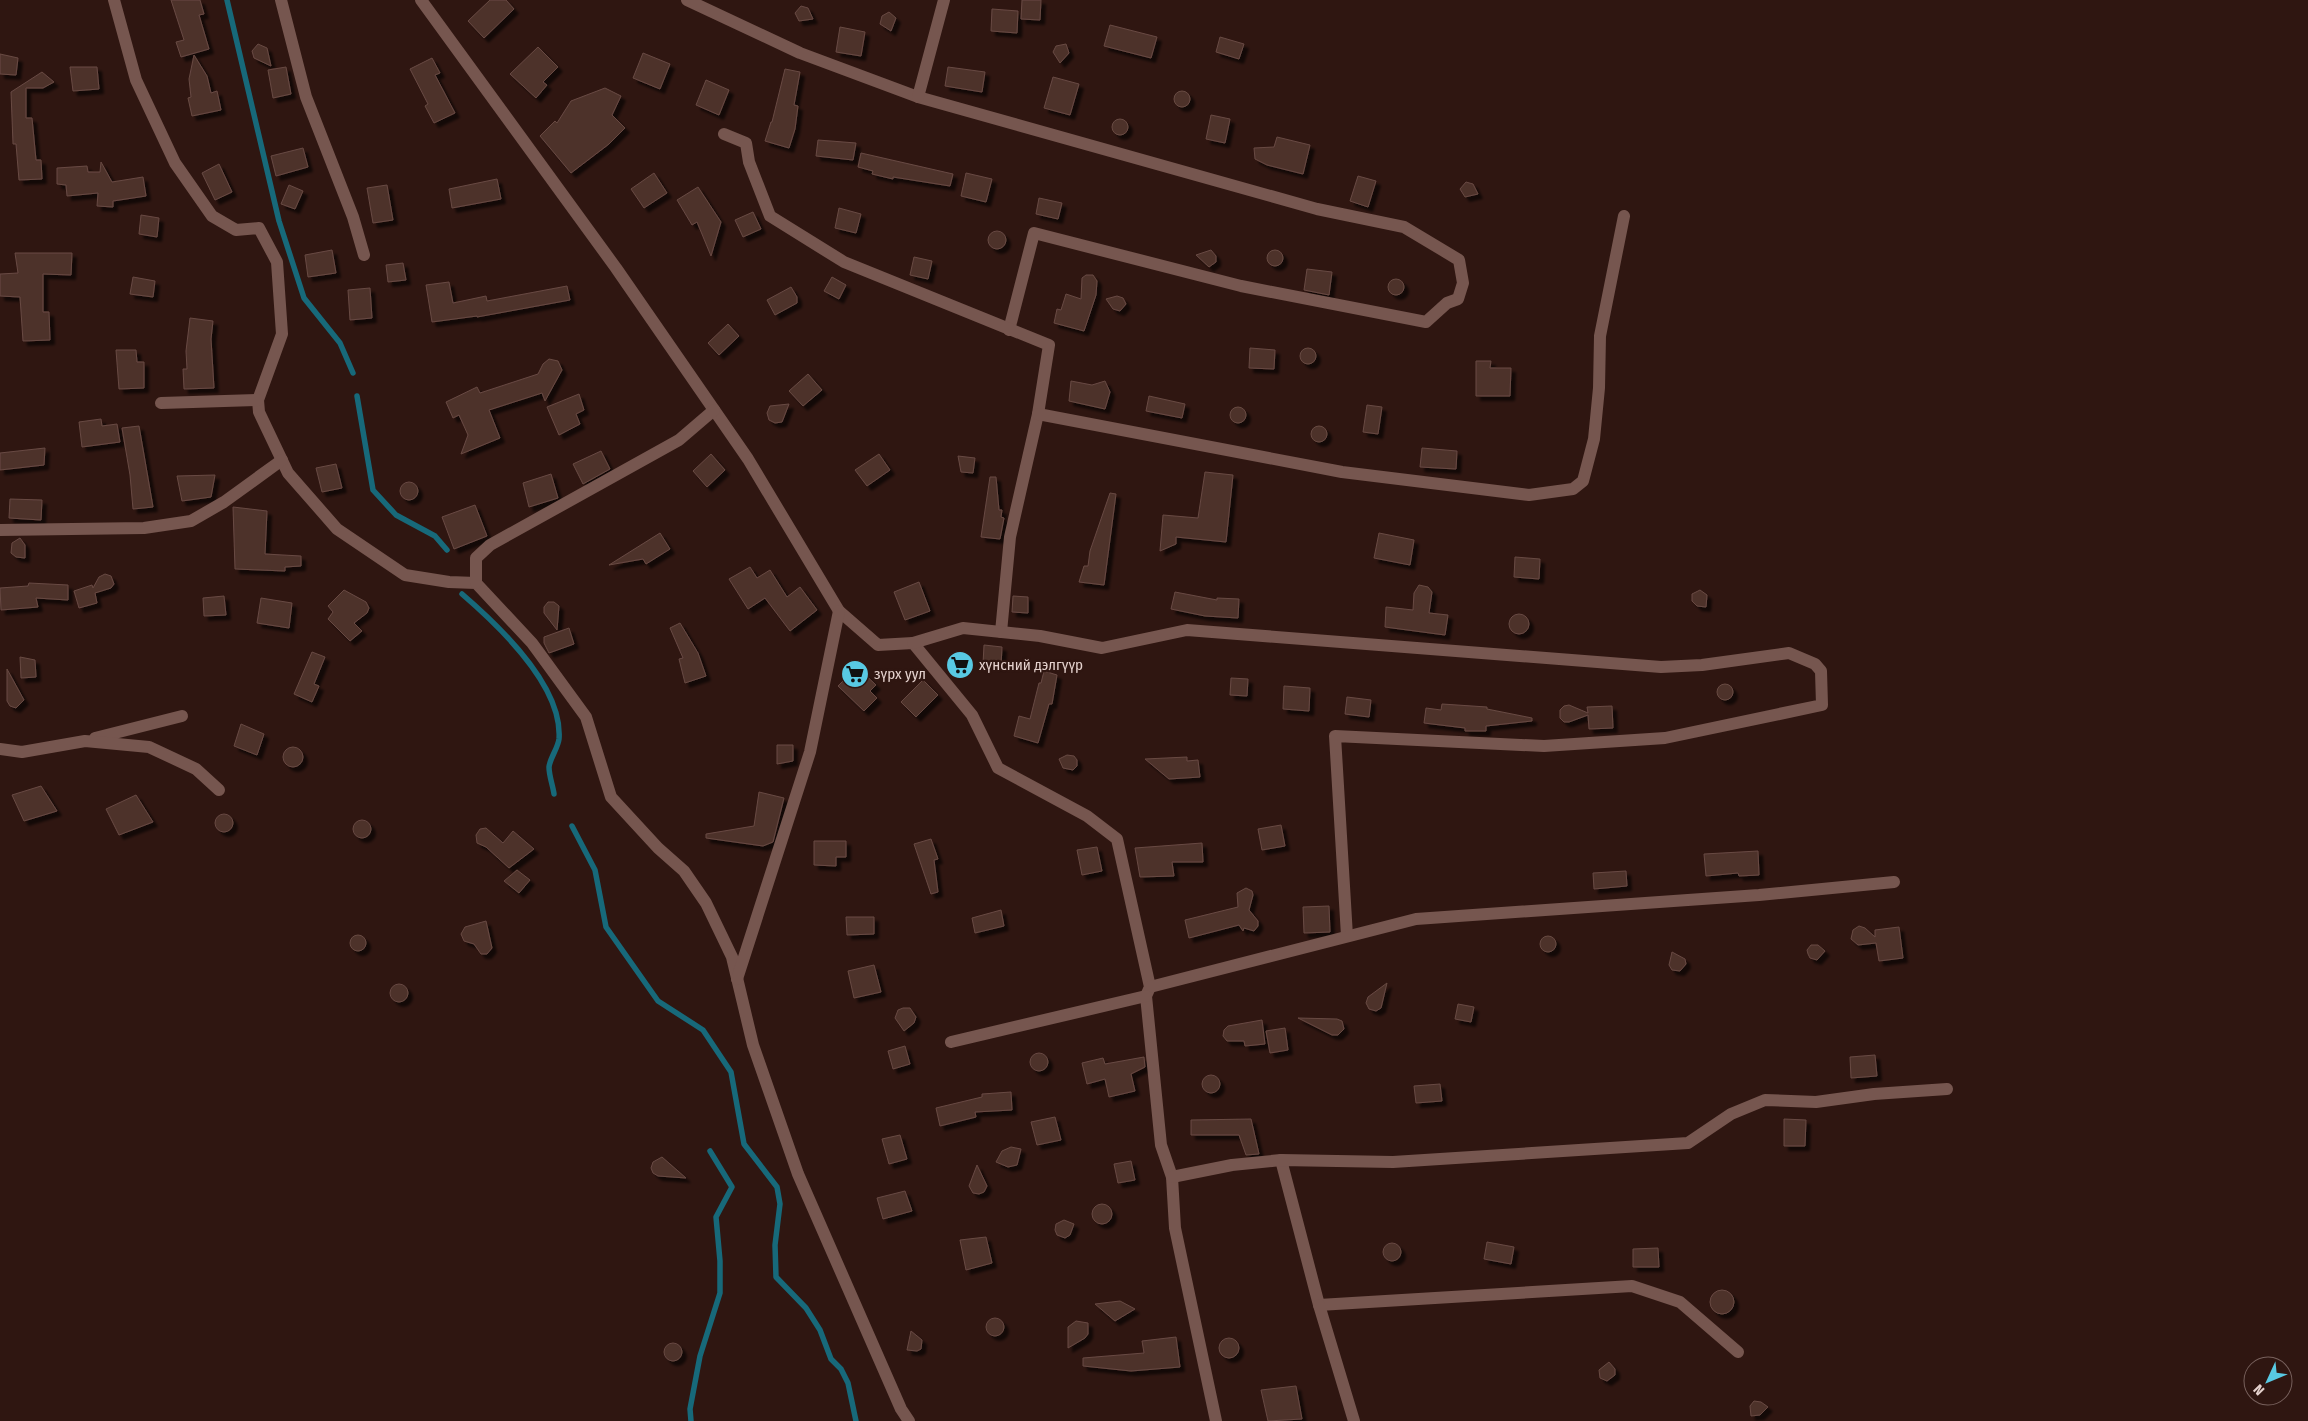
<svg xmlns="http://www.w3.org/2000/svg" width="2308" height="1421" font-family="'Fira Sans Condensed',sans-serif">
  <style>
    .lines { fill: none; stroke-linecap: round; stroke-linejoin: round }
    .stream { stroke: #17697a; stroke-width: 5.5 }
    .building { fill: #4e322c; stroke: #684a43; filter: url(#shadow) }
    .minor { stroke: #76564f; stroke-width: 12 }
    .labels { text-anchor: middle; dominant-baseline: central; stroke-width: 4.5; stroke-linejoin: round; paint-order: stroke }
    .poi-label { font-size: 15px; fill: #e5d2ce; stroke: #2f1611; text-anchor: start }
  </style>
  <defs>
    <filter id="shadow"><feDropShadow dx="4.5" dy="4.5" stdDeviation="1" flood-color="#0009"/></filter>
  </defs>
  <rect width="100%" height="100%" fill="#2f1611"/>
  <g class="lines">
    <g class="stream">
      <path d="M227 0 279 221 304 298 340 343 353 373"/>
      <path d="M357 396 373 490 396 515 435 536 447 550"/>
      <path d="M462 594C498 625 563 686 559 739 558 748 550 758 549 767 549 776 553 786 554 794"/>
      <path d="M572 826 595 870 606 927 658 1001 703 1030 731 1072 744 1144 777 1187 780 1204 775 1245 776 1277 806 1308 820 1330 831 1359 841 1369 848 1383 856 1421"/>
      <path d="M691 1421 690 1409 700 1356 720 1293V1261L716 1217 732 1187 710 1151"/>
    </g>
  </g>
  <g class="building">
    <path d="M171 0H200L204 14 199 15 209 49 181 57 176 42 184 40Z"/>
    <path d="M490 0H506L514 9 484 38 468 21Z"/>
    <path d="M1022 0H1041L1040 20 1021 19Z"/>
    <path d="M801 6 808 8 813 19 799 21 795 13Z"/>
    <path d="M992 9 1018 11 1017 33 991 31Z"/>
    <path d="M889 12 896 18 891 31 880 24 882 16Z"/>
    <path d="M1110 25 1157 37 1151 58 1104 46Z"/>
    <path d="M840 27 865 32 861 56 836 52Z"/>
    <path d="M1220 37 1244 44 1239 59 1216 52Z"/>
    <path d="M258 44 267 48 271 66 254 58 252 51Z"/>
    <path d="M1066 44 1069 53 1060 63 1053 52 1056 46Z"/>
    <path d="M538 47 558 67 543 82 547 85 536 98 510 74Z"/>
    <path d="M643 53 670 64 660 89 633 78Z"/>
    <path d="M0 54 18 58 16 75 0 74Z"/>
    <path d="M194 55 207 76 211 93 217 91 221 110 192 116 188 98 191 97 189 79Z"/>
    <path d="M432 58 440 73 435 75 455 113 434 123 425 106 428 104 410 69Z"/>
    <path d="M70 67H97L99 89 73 91Z"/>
    <path d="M286 67 291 94 273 98 268 70Z"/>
    <path d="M948 67 985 72 982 92 945 86Z"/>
    <path d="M785 69 800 72 794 105 798 106 795 129 789 148 765 141 771 122H772Z"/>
    <path d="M42 72 54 82 43 88H26V118H32L36 160H41L42 179 19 180 16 144H13L11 92Z"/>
    <path d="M1053 77 1079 84 1070 115 1044 108Z"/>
    <path d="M706 80 729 90 719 115 696 105Z"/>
    <path d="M605 88 621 96 612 115 625 128 609 144 571 173 540 136 555 121 557 123 571 101Z"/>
    <circle cx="1182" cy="99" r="8"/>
    <path d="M1211 115 1230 119 1225 143 1206 139Z"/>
    <circle cx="1120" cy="127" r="8"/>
    <path d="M1277 137 1310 145 1303 174 1267 165 1255 159 1254 148 1274 147Z"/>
    <path d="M818 140 856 143 853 160 816 156Z"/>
    <path d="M303 148 308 167 276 176 271 156Z"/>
    <path d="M861 153 953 174 950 186 893 177V179L872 174 873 171 858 167Z"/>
    <path d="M101 162 112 182 143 177 146 196 113 201V207L97 206 98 193 67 196 66 185 57 184V168L87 166 88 172H100Z"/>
    <path d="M219 164 232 192 215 200 202 173Z"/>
    <path d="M654 173 667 193 644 208 631 189Z"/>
    <path d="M966 173 992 179 986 202 961 196Z"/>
    <path d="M1358 176 1376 181 1368 207 1350 201Z"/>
    <path d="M497 179 501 199 452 208 449 189Z"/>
    <path d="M1466 182 1473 184 1478 194 1465 197 1460 189Z"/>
    <path d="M289 185 303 191 295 209 281 204Z"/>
    <path d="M387 185 393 220 373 223 367 188Z"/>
    <path d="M698 187 721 222 711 256 697 222 692 225 677 200Z"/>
    <path d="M1039 198 1062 203 1058 219 1036 214Z"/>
    <path d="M839 208 861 214 856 233 835 228Z"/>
    <path d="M753 212 761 229 743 237 735 220Z"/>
    <path d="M141 215 159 218 157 237 139 234Z"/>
    <circle cx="997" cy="240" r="9"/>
    <path d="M332 250 336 273 308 277 305 255Z"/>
    <path d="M1211 250 1216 256V262L1209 267 1196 255Z"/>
    <circle cx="1275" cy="258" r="8"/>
    <path d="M15 253H72L71 275 43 274V312H49L50 340 23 341 20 297 0 296V274L18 273Z"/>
    <path d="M914 257 932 261 928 279 910 275Z"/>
    <path d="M403 263 406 280 388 282 386 265Z"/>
    <path d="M1307 269 1332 272 1329 295 1304 290Z"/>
    <path d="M1086 275H1093L1097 281 1096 295 1084 331 1054 323 1057 309 1061 310 1066 294 1081 299 1082 278Z"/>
    <path d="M133 277 155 281 153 297 130 294Z"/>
    <path d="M832 277 846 285 839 299 824 291Z"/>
    <circle cx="1396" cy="287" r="8"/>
    <path d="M449 282 453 303 486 296 487 301 567 286 570 300 477 317V316L432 322 426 285Z"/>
    <path d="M791 287 797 297V303L775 315 767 300Z"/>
    <path d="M370 288 372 318 350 320 348 290Z"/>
    <path d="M1117 296 1123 298 1126 304 1120 311 1113 309 1106 299Z"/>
    <path d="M190 318 213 321 211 339 214 388 184 389 183 369H187L186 351Z"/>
    <path d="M728 324 739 336 719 355 708 343Z"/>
    <path d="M1250 348 1275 350 1274 369 1249 368Z"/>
    <circle cx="1308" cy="356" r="8"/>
    <path d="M116 350H136L137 362H144V388L119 389Z"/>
    <path d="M549 359 558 361 562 370 545 401 542 393 489 410 500 438 461 454 468 435 459 415 453 418 446 402 477 387 480 393 538 374 543 364Z"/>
    <path d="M1476 361H1491L1490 368H1511L1510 396H1476Z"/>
    <path d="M808 374 822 390 803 406 789 391Z"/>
    <path d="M1071 381 1092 385 1105 381 1110 392 1105 409 1069 401Z"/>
    <path d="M579 394 584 410 576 414 580 424 559 435 547 407Z"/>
    <path d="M1149 396 1185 404 1182 418 1146 411Z"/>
    <path d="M789 404 782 422 775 423 769 420 767 413 770 406Z"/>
    <path d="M1367 405 1382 407 1378 434 1363 432Z"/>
    <circle cx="1238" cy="415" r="8"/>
    <path d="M101 419 102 426 117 424 120 442 82 447 79 422Z"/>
    <path d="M139 426 153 507 133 509 130 475 122 428Z"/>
    <circle cx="1319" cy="434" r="8"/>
    <path d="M45 448 44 465 0 470V453Z"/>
    <path d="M1422 448 1457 451 1456 469 1420 467Z"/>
    <path d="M601 451 610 469 583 484 573 464Z"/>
    <path d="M711 454 725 470 707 487 693 471Z"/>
    <path d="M879 454 890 470 867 486 855 470Z"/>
    <path d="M958 456 975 458 973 473 961 472Z"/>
    <path d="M336 464 342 488 322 492 316 468Z"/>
    <path d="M1205 472 1233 475 1226 542 1176 537V544L1160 551 1163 515 1198 518Z"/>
    <path d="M551 474 558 498 529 507 523 483Z"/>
    <path d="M215 475 211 497 182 501 177 476Z"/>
    <path d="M990 477H996L999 510H1002L1001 517 1004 518 1000 539 981 537Z"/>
    <circle cx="409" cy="491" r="9"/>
    <path d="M1110 493 1116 494 1104 585 1079 582 1084 566H1088L1090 551Z"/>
    <path d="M10 499 42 500 41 520 9 518Z"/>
    <path d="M475 505 487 536 454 549 442 517Z"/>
    <path d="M233 507 267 511 265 554 301 556V566L285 567V571L235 569Z"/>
    <path d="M660 533 670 549 646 564 643 559 609 565Z"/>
    <path d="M1379 533 1414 540 1410 565 1374 558Z"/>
    <path d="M20 538 25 545V558L16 557 11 553 12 543Z"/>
    <path d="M1515 557 1540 559 1539 579 1514 577Z"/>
    <path d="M750 567 757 578 770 570 787 597 800 587 817 610 790 631 765 598 748 609 729 579Z"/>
    <path d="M105 574 111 576 114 584 111 588 95 593 97 603 79 608 74 591 92 585 93 588 99 577Z"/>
    <path d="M919 582 930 611 905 620 894 592Z"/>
    <path d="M29 583 68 585V600L36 598 38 607 1 610 0 588 28 586Z"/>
    <path d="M1419 585 1428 587 1432 592 1429 613 1448 615 1445 635 1385 627 1386 607 1413 610 1414 593Z"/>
    <path d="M344 590 366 602 369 608 367 613 354 623 362 631 350 641 328 619 333 612 328 606Z"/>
    <path d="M1700 590 1707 595 1706 607 1697 606 1692 601V594Z"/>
    <path d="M1175 592 1217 600V598L1239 599 1238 618 1205 616 1171 609Z"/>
    <path d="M224 596 226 615 204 616 203 598Z"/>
    <path d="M1013 596 1028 597V613L1012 612Z"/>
    <path d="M261 598 292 603 289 628 257 623Z"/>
    <path d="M548 602H554L559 606 557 630 544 613V607Z"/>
    <circle cx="1519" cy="624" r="10"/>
    <path d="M680 623 698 653 706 676 685 683 679 659 683 658 670 628Z"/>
    <path d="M569 628 574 644 549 653 544 643V637Z"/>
    <path d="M984 645 1002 647 1001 666 983 664Z"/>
    <path d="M312 652 325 657 314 684 319 686 312 702 294 694Z"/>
    <path d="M20 657 35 660 36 677 21 678Z"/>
    <path d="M857 667 876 685 870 691 877 698 864 711 838 686Z"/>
    <path d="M7 669 24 700 16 708 10 706 7 701Z"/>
    <path d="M1044 671 1057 675 1052 704H1049L1038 743 1014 736 1019 716 1030 719 1039 683H1041Z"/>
    <path d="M1231 678 1248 679 1247 696 1230 695Z"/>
    <path d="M923 680 938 695 916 717 901 702Z"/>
    <circle cx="1725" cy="692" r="8"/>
    <path d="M1284 686 1310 688 1309 711 1283 709Z"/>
    <path d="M1347 697 1371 700 1369 717 1345 714Z"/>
    <path d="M1442 704 1487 707V709L1532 718V721L1486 726V731H1465V728L1424 723 1426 708 1441 710Z"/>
    <path d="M1569 705 1588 713 1587 707 1612 706 1613 728 1589 729 1588 715 1569 722H1564L1560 718V710L1564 706Z"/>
    <path d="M241 724 264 734 257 755 234 746Z"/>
    <path d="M777 745H793V761L777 764Z"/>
    <circle cx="293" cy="757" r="10"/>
    <path d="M1067 755 1074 756 1077 760V766L1073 770 1063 768 1059 759Z"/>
    <path d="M1187 757V761L1198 760 1200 777 1169 779 1145 759Z"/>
    <path d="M41 786 57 811 24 821 12 795Z"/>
    <path d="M759 792 784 798 773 842 763 846 706 838V834L754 826Z"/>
    <path d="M136 795 153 822 119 835 106 809Z"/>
    <circle cx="224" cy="823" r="9"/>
    <circle cx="362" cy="829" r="9"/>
    <path d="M1281 825 1285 846 1262 850 1258 829Z"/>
    <path d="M486 828 503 843 513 831 534 849 509 868 486 847 477 843 476 835 480 829Z"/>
    <path d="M931 839 938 859 934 860 938 892 931 894 914 844Z"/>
    <path d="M814 841H846V857H836V866L814 865Z"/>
    <path d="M1202 843 1203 862H1172L1174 876 1140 877 1135 848Z"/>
    <path d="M1097 847 1102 871 1082 875 1077 850Z"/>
    <path d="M1758 851 1759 875 1739 876 1738 873 1706 876 1704 854Z"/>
    <path d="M517 870 530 880 519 893 504 881Z"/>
    <path d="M1626 871 1627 886 1594 889 1593 873Z"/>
    <path d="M1246 888 1252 891 1253 895 1249 910 1258 921V926L1254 931 1244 928 1243 931 1239 925 1189 938 1185 920 1238 907 1237 893Z"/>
    <path d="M1329 906 1330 932 1304 933 1303 907Z"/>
    <path d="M1001 910 1004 926 975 933 972 918Z"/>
    <path d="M846 917H874V934L847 935Z"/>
    <path d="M486 921 492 948 487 954H481L474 944 464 941 461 934 465 927Z"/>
    <path d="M1859 926 1865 928 1875 937V930L1899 927 1903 958 1879 961 1876 943 1858 945 1851 939 1853 930Z"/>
    <circle cx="358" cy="943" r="8"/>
    <circle cx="1548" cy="944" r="8"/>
    <path d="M1811 945H1818L1825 951 1817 960 1810 958 1808 954 1807 950Z"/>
    <path d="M1672 952 1685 959 1686 964 1680 971 1672 970 1669 965Z"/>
    <path d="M874 965 881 992 854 998 848 971Z"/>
    <path d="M1387 983 1381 1008 1376 1011 1369 1009 1366 1003 1368 997Z"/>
    <circle cx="399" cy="993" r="9"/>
    <path d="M1458 1004 1474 1007 1471 1022 1455 1019Z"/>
    <path d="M903 1008H910L916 1017 914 1023 904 1031 895 1018 898 1010Z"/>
    <path d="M1298 1018 1337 1019 1342 1021 1344 1029 1338 1035H1332Z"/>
    <path d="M1262 1020 1265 1044 1245 1046 1244 1041H1227L1223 1036 1224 1030 1228 1026Z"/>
    <path d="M1285 1028 1288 1050 1270 1053 1266 1031Z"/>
    <path d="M905 1046 910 1064 893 1069 888 1051Z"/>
    <circle cx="1039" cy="1062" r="9"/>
    <path d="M1875 1055 1877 1076 1851 1078 1850 1057Z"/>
    <path d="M1144 1057 1145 1067 1131 1074 1135 1091 1109 1097 1105 1079 1087 1084 1082 1063 1103 1058 1105 1064Z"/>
    <circle cx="1211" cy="1084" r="9"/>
    <path d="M1440 1084 1442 1101 1416 1103 1414 1086Z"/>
    <path d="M1011 1092 1012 1110 975 1112 976 1117 940 1126 936 1108 982 1097V1094Z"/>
    <path d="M1055 1117 1061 1140 1037 1145 1031 1122Z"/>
    <path d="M1251 1119 1259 1154 1246 1155 1239 1135H1191V1120Z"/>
    <path d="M1784 1119 1806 1120 1805 1146H1784Z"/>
    <path d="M900 1135 907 1159 889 1164 882 1139Z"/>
    <path d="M1011 1147 1021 1149 1017 1165 1008 1167 996 1162 1002 1151Z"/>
    <path d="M662 1157 686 1178 658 1176 653 1173 651 1168 653 1162Z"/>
    <path d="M1131 1161 1135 1180 1118 1183 1114 1164Z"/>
    <path d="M977 1165 987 1186 984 1192 979 1194 973 1193 969 1186Z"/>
    <path d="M905 1191 912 1211 883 1219 877 1198Z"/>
    <circle cx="1102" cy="1214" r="10"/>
    <path d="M1064 1220 1074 1224 1070 1235 1065 1238 1057 1235 1055 1230 1056 1224Z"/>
    <path d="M986 1237 992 1263 966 1270 960 1240Z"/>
    <path d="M1487 1242 1514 1247 1511 1264 1484 1259Z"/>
    <circle cx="1392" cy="1252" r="9"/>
    <path d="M1658 1248 1659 1267H1633V1249Z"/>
    <circle cx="1722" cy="1302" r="12"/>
    <path d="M1120 1301 1135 1309 1115 1321 1095 1304Z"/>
    <circle cx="995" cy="1327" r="9"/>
    <path d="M1076 1321 1088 1323V1334L1085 1338 1068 1348V1327Z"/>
    <path d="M911 1331 922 1340 921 1349 917 1351 907 1350Z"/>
    <path d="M1176 1337 1180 1367 1131 1371 1083 1366V1358L1144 1353 1142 1341Z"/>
    <circle cx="1229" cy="1348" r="10"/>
    <circle cx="673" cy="1352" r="9"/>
    <path d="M1609 1362 1615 1369V1375L1607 1381 1600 1378 1599 1370Z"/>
    <path d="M1296 1386 1302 1419 1268 1421 1261 1390Z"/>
    <path d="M1754 1401 1761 1402 1768 1407 1760 1415 1751 1416 1750 1406Z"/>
  </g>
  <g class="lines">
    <g class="minor">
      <path d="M114 0 136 80 175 163 212 216 236 230 259 228 277 262 282 334 258 400 259 412 288 473 337 529 405 575 449 582 476 583 532 643 586 717 611 797 658 848 684 871 706 903 732 957 753 1045 798 1174 901 1409 909 1421"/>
      <path d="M281 0 306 97 353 217 364 255"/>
      <path d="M421 0 616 268 748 459 839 611 878 645 913 643 972 715 998 768 1087 816 1117 839 1150 987 1146 996 1161 1145 1172 1177 1175 1228 1216 1421"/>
      <path d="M687 0 800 53 918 97 1317 209 1404 227 1459 260 1463 283 1458 299 1447 303 1426 322 1241 286 1034 233 1009 330"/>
      <path d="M918 97 944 0"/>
      <path d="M724 134 746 143 749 162 770 216 844 262 1049 345 1038 414 1010 537 1001 632"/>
      <path d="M161 403 258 400"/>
      <path d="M1038 414 1342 472 1529 495 1573 489 1583 481 1594 439 1599 388 1600 336 1624 216"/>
      <path d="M0 530 144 528 191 521 224 502 282 460"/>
      <path d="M476 583V558L490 545 679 440 714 410"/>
      <path d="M913 643 963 628 1040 636 1102 648 1187 630 1661 667 1702 665 1789 653 1815 664 1821 671 1822 705 1665 738 1544 746 1335 736 1347 936"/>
      <path d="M95 738 182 716"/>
      <path d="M0 749 22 752 85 741 149 747 196 769 219 790"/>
      <path d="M737 979 810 752 839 611"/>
      <path d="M1150 987 1416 919 1759 895 1894 882"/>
      <path d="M951 1042 1146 996"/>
      <path d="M1281 1160 1319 1305 1632 1286 1680 1302 1738 1352"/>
      <path d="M1172 1177 1232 1165 1281 1160 1393 1162 1688 1143 1731 1114 1765 1100 1816 1102 1874 1094 1947 1089"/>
      <path d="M1319 1305 1354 1421"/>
    </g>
  </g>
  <defs>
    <g id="supermarket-disc" transform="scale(1.4375)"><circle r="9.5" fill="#58c9e3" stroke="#2f1611"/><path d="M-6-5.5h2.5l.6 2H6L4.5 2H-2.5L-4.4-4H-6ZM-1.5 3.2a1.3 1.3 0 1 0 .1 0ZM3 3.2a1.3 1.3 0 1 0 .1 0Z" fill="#111"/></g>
  </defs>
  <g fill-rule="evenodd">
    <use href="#supermarket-disc" x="960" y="665"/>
    <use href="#supermarket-disc" x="855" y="674"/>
  </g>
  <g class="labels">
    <g class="poi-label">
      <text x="979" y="665">хүнсний дэлгүүр</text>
      <text x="874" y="674">зүрх уул</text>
    </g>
  </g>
  <g transform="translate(2268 1381) rotate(226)"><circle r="24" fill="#2f1611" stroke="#78615d"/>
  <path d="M0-4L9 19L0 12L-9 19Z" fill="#58c9e3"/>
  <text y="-8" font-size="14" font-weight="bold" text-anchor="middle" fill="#e5d2ce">N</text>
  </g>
</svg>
